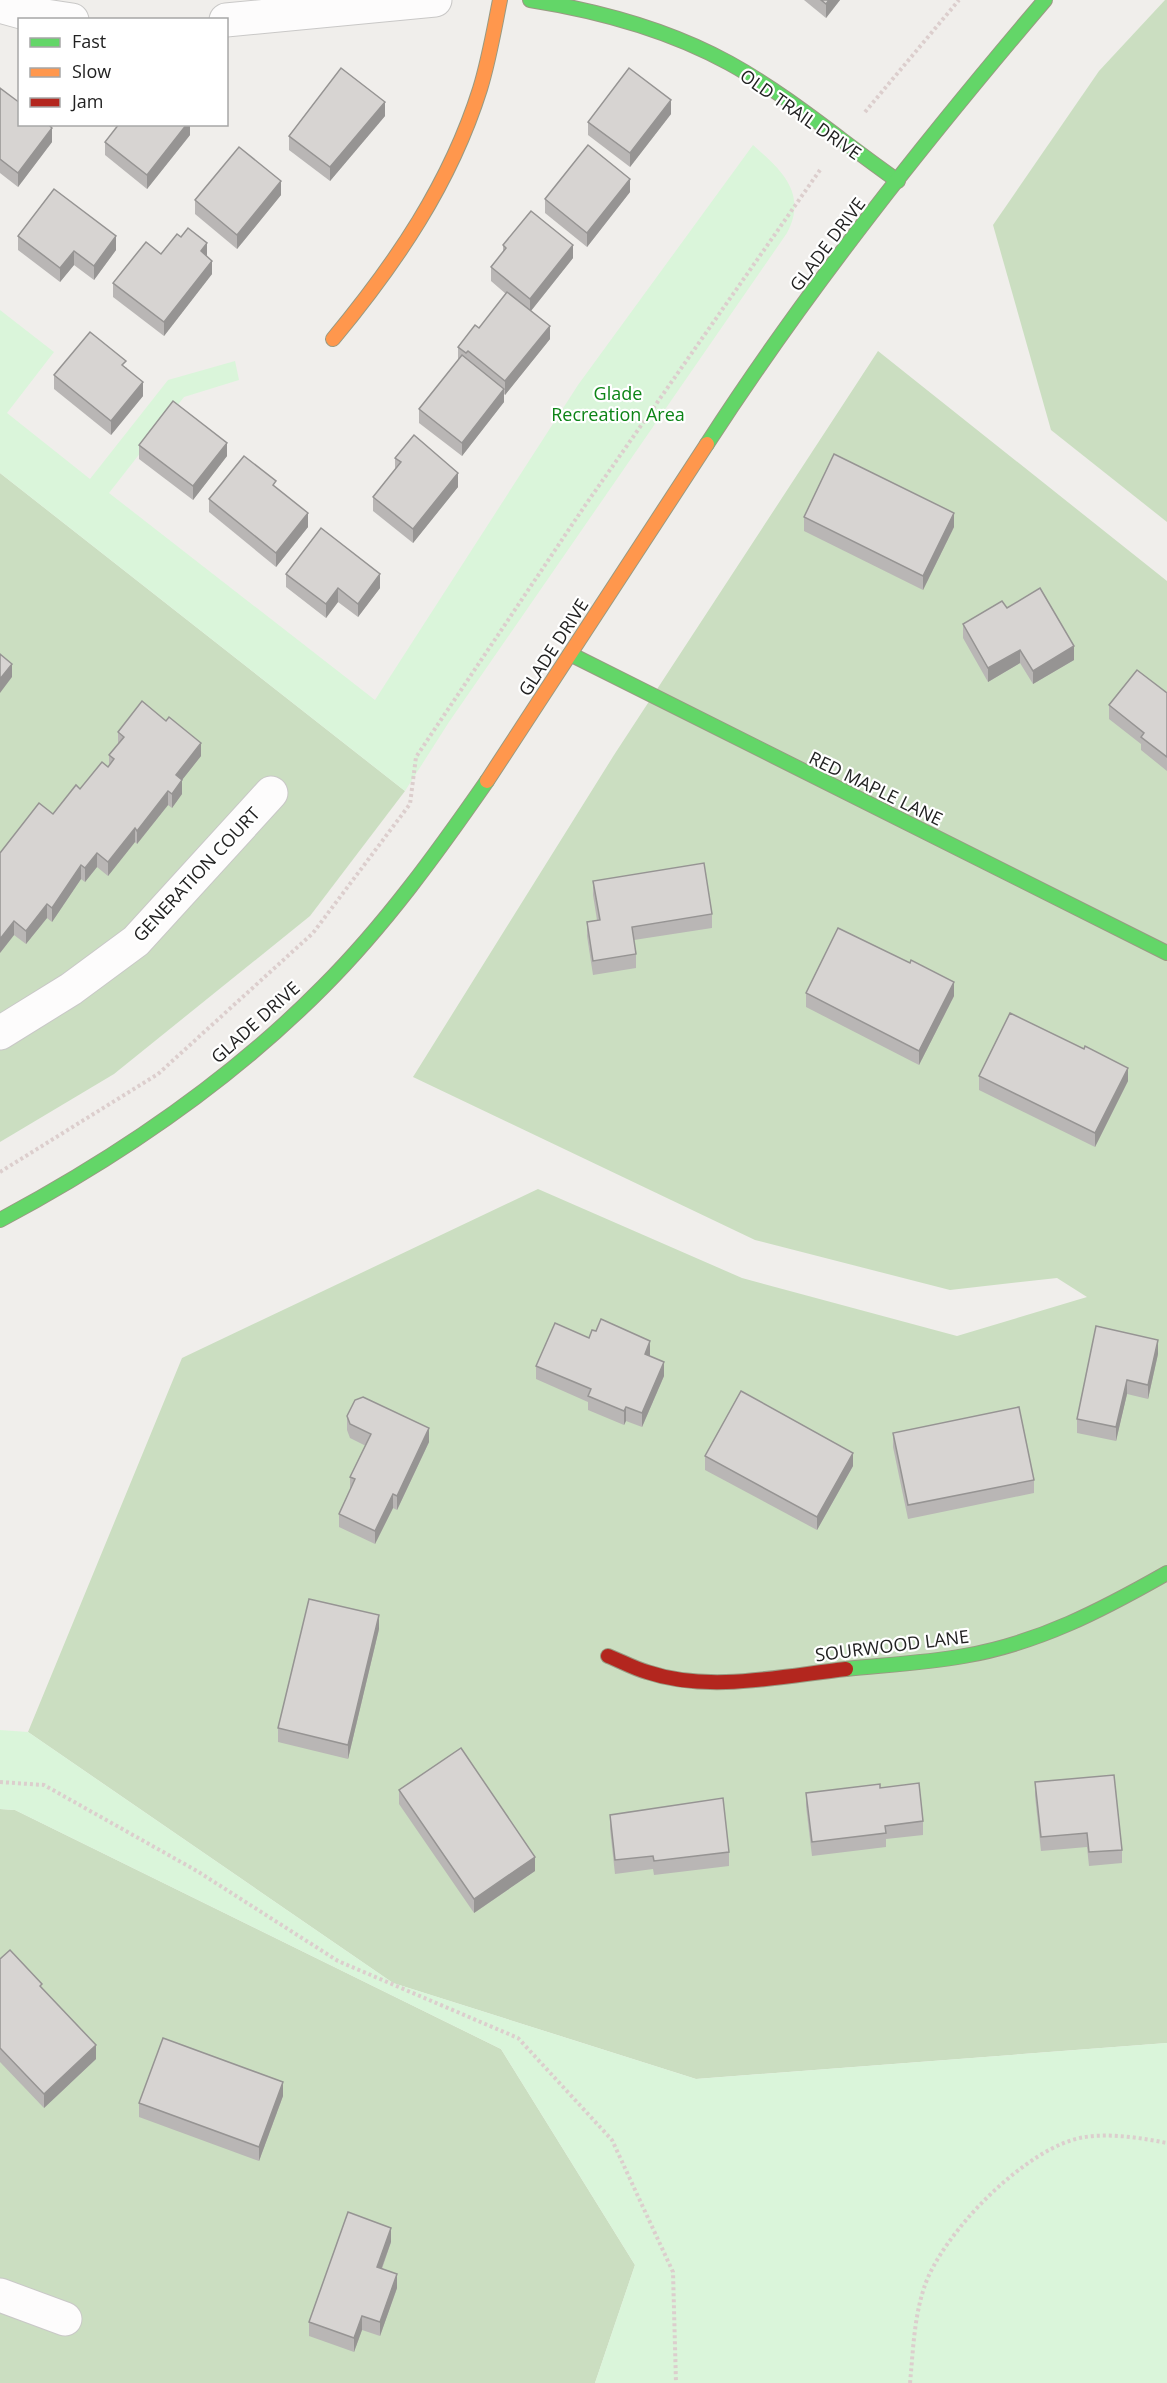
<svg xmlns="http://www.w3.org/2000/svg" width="1167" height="2383" font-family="'Open Sans',sans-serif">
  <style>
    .forest { fill: #cbdec1 }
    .park { fill: #daf5da }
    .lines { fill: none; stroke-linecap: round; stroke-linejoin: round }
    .street-casing { stroke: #c9c8c7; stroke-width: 35 }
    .fast-casing { stroke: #999a82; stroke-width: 16 }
    .slow-casing { stroke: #999a82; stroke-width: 16 }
    .jam-casing { stroke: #999a82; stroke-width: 16 }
    .path { stroke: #dccecd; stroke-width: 4; stroke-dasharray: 3 3; stroke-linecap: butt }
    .street { stroke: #fdfcfc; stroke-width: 33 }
    .fast { stroke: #63d668; stroke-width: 14 }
    .slow { stroke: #ff974d; stroke-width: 14 }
    .jam { stroke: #b3261e; stroke-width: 14 }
    .wall { fill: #b9b6b5 }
    .shaded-wall { fill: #969493 }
    .building { fill: #d7d4d2; stroke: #969493; stroke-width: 1.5 }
    .labels { text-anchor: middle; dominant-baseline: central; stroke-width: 4.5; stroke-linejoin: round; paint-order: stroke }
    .street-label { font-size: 18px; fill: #222; stroke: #fff }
    .park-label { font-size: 18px; fill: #0c8416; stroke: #fff }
  </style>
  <rect width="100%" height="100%" fill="#f0eeeb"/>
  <g class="forest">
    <path d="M1165 0H1167V522L1051 430 993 225 1099 71Z"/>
    <path d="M878 351 1167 581V2043L696 2079 393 1983 28 1732 182 1358 538 1189 742 1278 957 1336 1087 1297 1057 1278 950 1290 755 1240 413 1077 614 755Z"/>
    <path d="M0 473 405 791 310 916 114 1074 0 1142Z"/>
    <path d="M0 1809 15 1810 501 2049 635 2265 595 2383H0Z"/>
  </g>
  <g class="park">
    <path d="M753 145C781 170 808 193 787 233L449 722 405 791 0 473V310L54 352 7 413 90 479 168 380 235 361 239 380 184 397 109 493 375 700 578 385Z"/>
    <path d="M0 1730 28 1732 393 1983 696 2079 1167 2043V2383H595L635 2265 501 2049 15 1810 0 1809Z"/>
  </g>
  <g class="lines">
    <g class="street-casing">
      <g id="street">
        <path d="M0 6 25 13 72 20"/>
        <path d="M226 20 435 0"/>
        <path d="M0 1033 71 989 136 941 271 793"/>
        <path d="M0 2295 65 2319"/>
      </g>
    </g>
    <g class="fast-casing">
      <g id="fast">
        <path d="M530 0C600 11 667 29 729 63 789 96 842 142 898 181"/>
        <path d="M707 444C808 288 925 141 1045 0"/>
        <path d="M570 654 1167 953"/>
        <path d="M0 1220C118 1157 228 1083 323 987 385 925 437 853 487 781"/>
        <path d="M846 1669C885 1665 925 1663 964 1656 1039 1643 1102 1610 1167 1573"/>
      </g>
    </g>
    <g class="slow-casing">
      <g id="slow">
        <path d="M333 339C396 263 450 184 480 89 489 60 494 30 500 0"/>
        <path d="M487 781 707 444"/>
      </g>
    </g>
    <g class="jam-casing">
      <path id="jam" d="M608 1656C621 1661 633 1668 647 1672 709 1693 782 1676 846 1669"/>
    </g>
    <g class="path">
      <path d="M865 112 959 0"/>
      <path d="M0 1172 158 1074 313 933 410 804 416 757 584 507 820 170"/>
      <path d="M0 1782 44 1785 197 1871 338 1961 518 2038 612 2140 673 2272 676 2383"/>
      <path d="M910 2383C913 2352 914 2318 924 2288 941 2234 1028 2145 1085 2137 1112 2133 1141 2138 1167 2143"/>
    </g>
    <use href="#street" class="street"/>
    <use href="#fast" class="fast"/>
    <use href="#slow" class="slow"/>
    <use href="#jam" class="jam"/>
  </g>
  <g class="wall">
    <path d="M804 0H840L826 18Z"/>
    <path d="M0 88 52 142 18 187 0 173Z"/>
    <path d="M671 114 630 167 588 135V122Z"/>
    <path d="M385 116 330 181 289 150V136Z"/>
    <path d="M190 124V135L147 189 105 155V142Z"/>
    <path d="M630 192 587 247 545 213V199Z"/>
    <path d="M281 195 237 249 195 214V200Z"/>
    <path d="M18 236 116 250 94 280 74 265 60 282 18 250Z"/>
    <path d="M503 245 573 258 531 311 550 339 505 395 504 394V402L462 456 419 423V409L458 360V347L479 328 506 294 491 281V267L503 252Z"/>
    <path d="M161 254 207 257 212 274 164 336 113 297V283Z"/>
    <path d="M126 367 143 396 111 435 54 389V375Z"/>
    <path d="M139 445 227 456 193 500 139 459Z"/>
    <path d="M395 458 458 487 413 543 373 511V497L395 470Z"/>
    <path d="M276 488 308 527 276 567 209 512V499Z"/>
    <path d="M804 517 954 527 923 590 804 531Z"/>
    <path d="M286 574 380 588 358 617 338 602 326 618 286 587Z"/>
    <path d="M1007 608 1074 660 1033 684 1020 663 988 682 963 638V624Z"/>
    <path d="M1167 693V771L1141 750V744L1109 719V705Z"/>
    <path d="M118 732 201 756 182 780V794L172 808 168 805 137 844 135 842 108 876 97 867 85 882 81 879 52 922 47 918 26 944 14 935 0 953 53 814 80 789 109 766V755L118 745Z"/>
    <path d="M593 881 712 914V928L634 940 636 954V968L593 975 587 936V922L597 920 593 895Z"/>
    <path d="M806 993 954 996 919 1065 806 1007Z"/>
    <path d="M979 1076 1128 1081 1095 1147 979 1090Z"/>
    <path d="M589 1338 650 1355V1356L664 1376 642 1427 626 1421 624 1425 588 1410V1402L536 1379V1366Z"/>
    <path d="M1158 1354 1148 1399 1127 1394 1116 1441 1077 1433V1419Z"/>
    <path d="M347 1416 429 1442 397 1510 393 1508 375 1544 339 1527V1514L350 1490V1477L366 1446 350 1438 347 1430Z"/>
    <path d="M893 1433 1034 1480V1493L908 1519 893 1447Z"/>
    <path d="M705 1456 853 1466 817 1530 705 1470Z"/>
    <path d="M379 1629 348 1759 278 1742V1728Z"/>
    <path d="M1035 1782 1122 1850V1863L1089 1866 1087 1847 1041 1851 1035 1796Z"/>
    <path d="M880 1788 923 1821V1835L886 1839V1847L812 1856 806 1806V1793Z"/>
    <path d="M399 1790 535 1871 474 1913 399 1804Z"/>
    <path d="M610 1815 729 1852V1866L654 1875 653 1869 615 1874 610 1829Z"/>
    <path d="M0 1959 42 1989 96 2059 44 2108 0 2062Z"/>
    <path d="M283 2096 259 2161 139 2117V2103Z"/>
    <path d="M391 2242 382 2269 397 2288 380 2336 362 2330 354 2352 309 2336V2322Z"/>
  </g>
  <g class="shaded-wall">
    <path d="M829 0H840L826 18V4Z"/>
    <path d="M671 100V114L630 167V153Z"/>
    <path d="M385 102V116L330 181V167Z"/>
    <path d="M187 124H190V135L147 189V175Z"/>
    <path d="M52 128V142L18 187V173Z"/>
    <path d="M630 179V192L587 247V233Z"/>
    <path d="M281 181V195L237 249V235Z"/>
    <path d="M116 236V250L94 280V266Z"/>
    <path d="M207 243V257L201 251Z"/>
    <path d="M573 245V258L530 312V299Z"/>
    <path d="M74 251V265L60 282V268Z"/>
    <path d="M212 261V274L164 336V322Z"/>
    <path d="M550 326V339L505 395V381Z"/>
    <path d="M143 382V396L111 435V421Z"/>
    <path d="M504 389V402L462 456V443Z"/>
    <path d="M227 443V456L193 500V486Z"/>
    <path d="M458 473V487L413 543V529Z"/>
    <path d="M308 513V527L276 567V553Z"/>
    <path d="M954 513V527L923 590V576Z"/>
    <path d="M380 574V588L358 617V604Z"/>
    <path d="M338 588V602L326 618V604Z"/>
    <path d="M1074 646V660L1033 684V671Z"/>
    <path d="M1020 650V663L988 682V668Z"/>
    <path d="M12 664V677L0 693V679Z"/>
    <path d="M201 743V756L182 780V794L172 808V794L176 775Z"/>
    <path d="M168 791V805L137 844V831Z"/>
    <path d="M135 828V842L108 876V862Z"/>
    <path d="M97 853V867L85 882V868Z"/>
    <path d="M81 865V879L52 922V908Z"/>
    <path d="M47 904V918L26 944V931Z"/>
    <path d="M14 921V935L0 953V939Z"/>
    <path d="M954 982V996L919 1065V1051Z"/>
    <path d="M1128 1068V1081L1095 1147V1133Z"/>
    <path d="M1158 1340V1354L1148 1399V1385Z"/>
    <path d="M650 1341V1355L645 1367V1354Z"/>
    <path d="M664 1362V1376L642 1427V1413Z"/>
    <path d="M1127 1380V1394L1116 1441V1427Z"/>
    <path d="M626 1407V1421L624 1425V1411Z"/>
    <path d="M429 1428V1442L397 1510V1496Z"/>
    <path d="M853 1453V1466L817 1530V1517Z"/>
    <path d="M393 1494V1508L375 1544V1531Z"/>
    <path d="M379 1615V1629L348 1759V1745Z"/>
    <path d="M535 1857V1871L474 1913V1899Z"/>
    <path d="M96 2045V2059L44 2108V2094Z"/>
    <path d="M283 2082V2096L259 2161V2147Z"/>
    <path d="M391 2228V2242L377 2281V2267Z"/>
    <path d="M397 2274V2288L380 2336V2322Z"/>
    <path d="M362 2316V2330L354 2352V2338Z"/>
  </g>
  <g class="building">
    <path d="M821 0H829L826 4Z"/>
    <path d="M341 68 385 102 330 167 289 136Z"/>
    <path d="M629 68 671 100 630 153 588 122Z"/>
    <path d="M0 88 20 103V124H48L52 128 18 173 0 159Z"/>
    <path d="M119 124H187L147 175 105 142Z"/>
    <path d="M588 145 630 179 587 233 545 199Z"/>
    <path d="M239 147 281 181 237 235 195 200Z"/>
    <path d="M54 189 116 236 94 266 74 251 60 268 18 236Z"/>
    <path d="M531 211 573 245 530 299 491 267 506 248 503 245Z"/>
    <path d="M188 228 207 243 201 251 212 261 164 322 113 283 146 242 161 254 177 234 181 237Z"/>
    <path d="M507 292 550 326 505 381 468 351 466 353 458 347 475 325 479 328Z"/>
    <path d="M90 332 126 361 122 365 143 382 111 421 54 375Z"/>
    <path d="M462 355 504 389 462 443 419 409Z"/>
    <path d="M173 401 227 443 193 486 139 445Z"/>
    <path d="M414 435 458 473 413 529 373 497 401 462 395 458Z"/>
    <path d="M834 454 954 513 923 576 804 517Z"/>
    <path d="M244 456 276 481 273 485 308 513 276 553 209 499Z"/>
    <path d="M321 528 380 574 358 604 338 588 326 604 286 574Z"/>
    <path d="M1040 588 1074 646 1033 671 1020 650 988 668 963 624 1002 601 1007 608Z"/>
    <path d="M0 654 12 664 0 679Z"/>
    <path d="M1137 670 1167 693V757L1141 737 1144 733 1109 705Z"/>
    <path d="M142 701 166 721 169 717 201 743 176 775 182 780 172 794 168 791 137 831 135 828 108 862 97 853 85 868 81 865 52 908 47 904 26 931 14 921 0 939V853L39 803 53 814 76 785 80 789 102 762 108 767 114 759 109 755 124 737 118 732Z"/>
    <path d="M704 863 712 914 632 927 636 954 593 961 587 922 600 920 593 881Z"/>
    <path d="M838 928 910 963 911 960 954 982 919 1051 806 993Z"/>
    <path d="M1010 1013 1084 1049 1085 1046 1128 1068 1095 1133 979 1076Z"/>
    <path d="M601 1319 650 1341 645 1354 664 1362 642 1413 626 1407 624 1411 588 1396 591 1389 536 1366 555 1323 589 1338 592 1330 596 1331Z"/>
    <path d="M1096 1326 1158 1340 1148 1385 1127 1380 1116 1427 1077 1419Z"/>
    <path d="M741 1391 853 1453 817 1517 705 1456Z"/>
    <path d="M363 1397 429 1428 397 1496 393 1494 375 1531 339 1514 355 1479 350 1477 371 1434 350 1424 347 1416 355 1400Z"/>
    <path d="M1019 1407 1034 1480 908 1505 893 1433Z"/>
    <path d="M309 1599 379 1615 348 1745 278 1728Z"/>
    <path d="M461 1748 535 1857 474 1899 399 1790Z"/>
    <path d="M1114 1775 1122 1850 1089 1852 1087 1833 1041 1837 1035 1782Z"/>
    <path d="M919 1783 923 1821 885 1826 886 1833 812 1842 806 1793 880 1784V1788Z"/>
    <path d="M723 1798 729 1852 654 1861 653 1856 615 1860 610 1815Z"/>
    <path d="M10 1950 42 1984 40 1986 96 2045 44 2094 0 2048V1959Z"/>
    <path d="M163 2038 283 2082 259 2147 139 2103Z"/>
    <path d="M348 2212 391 2228 377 2267 397 2274 380 2322 362 2316 354 2338 309 2322Z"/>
  </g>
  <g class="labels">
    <g class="street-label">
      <text transform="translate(801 114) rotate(35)">OLD TRAIL DRIVE</text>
      <text transform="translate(827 244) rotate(-53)">GLADE DRIVE</text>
      <text transform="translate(553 647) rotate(-57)">GLADE DRIVE</text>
      <text transform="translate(876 788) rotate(26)">RED MAPLE LANE</text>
      <text transform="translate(196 874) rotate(-47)">GENERATION COURT</text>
      <text transform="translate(255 1022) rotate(-42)">GLADE DRIVE</text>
      <text transform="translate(892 1645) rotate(-7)">SOURWOOD LANE</text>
    </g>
    <g class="park-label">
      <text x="618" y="393">Glade<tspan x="618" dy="21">Recreation Area</tspan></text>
    </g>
  </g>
  <rect x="18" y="18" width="210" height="108" fill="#ffffff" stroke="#a7a7a7" stroke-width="1.5"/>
  <rect x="30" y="38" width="30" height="9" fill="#63d668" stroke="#a7a7a7" stroke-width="1.5"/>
  <text x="72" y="48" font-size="18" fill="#222222">Fast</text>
  <rect x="30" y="68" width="30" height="9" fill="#ff974d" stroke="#a7a7a7" stroke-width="1.5"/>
  <text x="72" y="78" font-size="18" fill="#222222">Slow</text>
  <rect x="30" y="98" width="30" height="9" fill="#b3261e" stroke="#a7a7a7" stroke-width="1.5"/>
  <text x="72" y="108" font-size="18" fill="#222222">Jam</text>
</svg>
